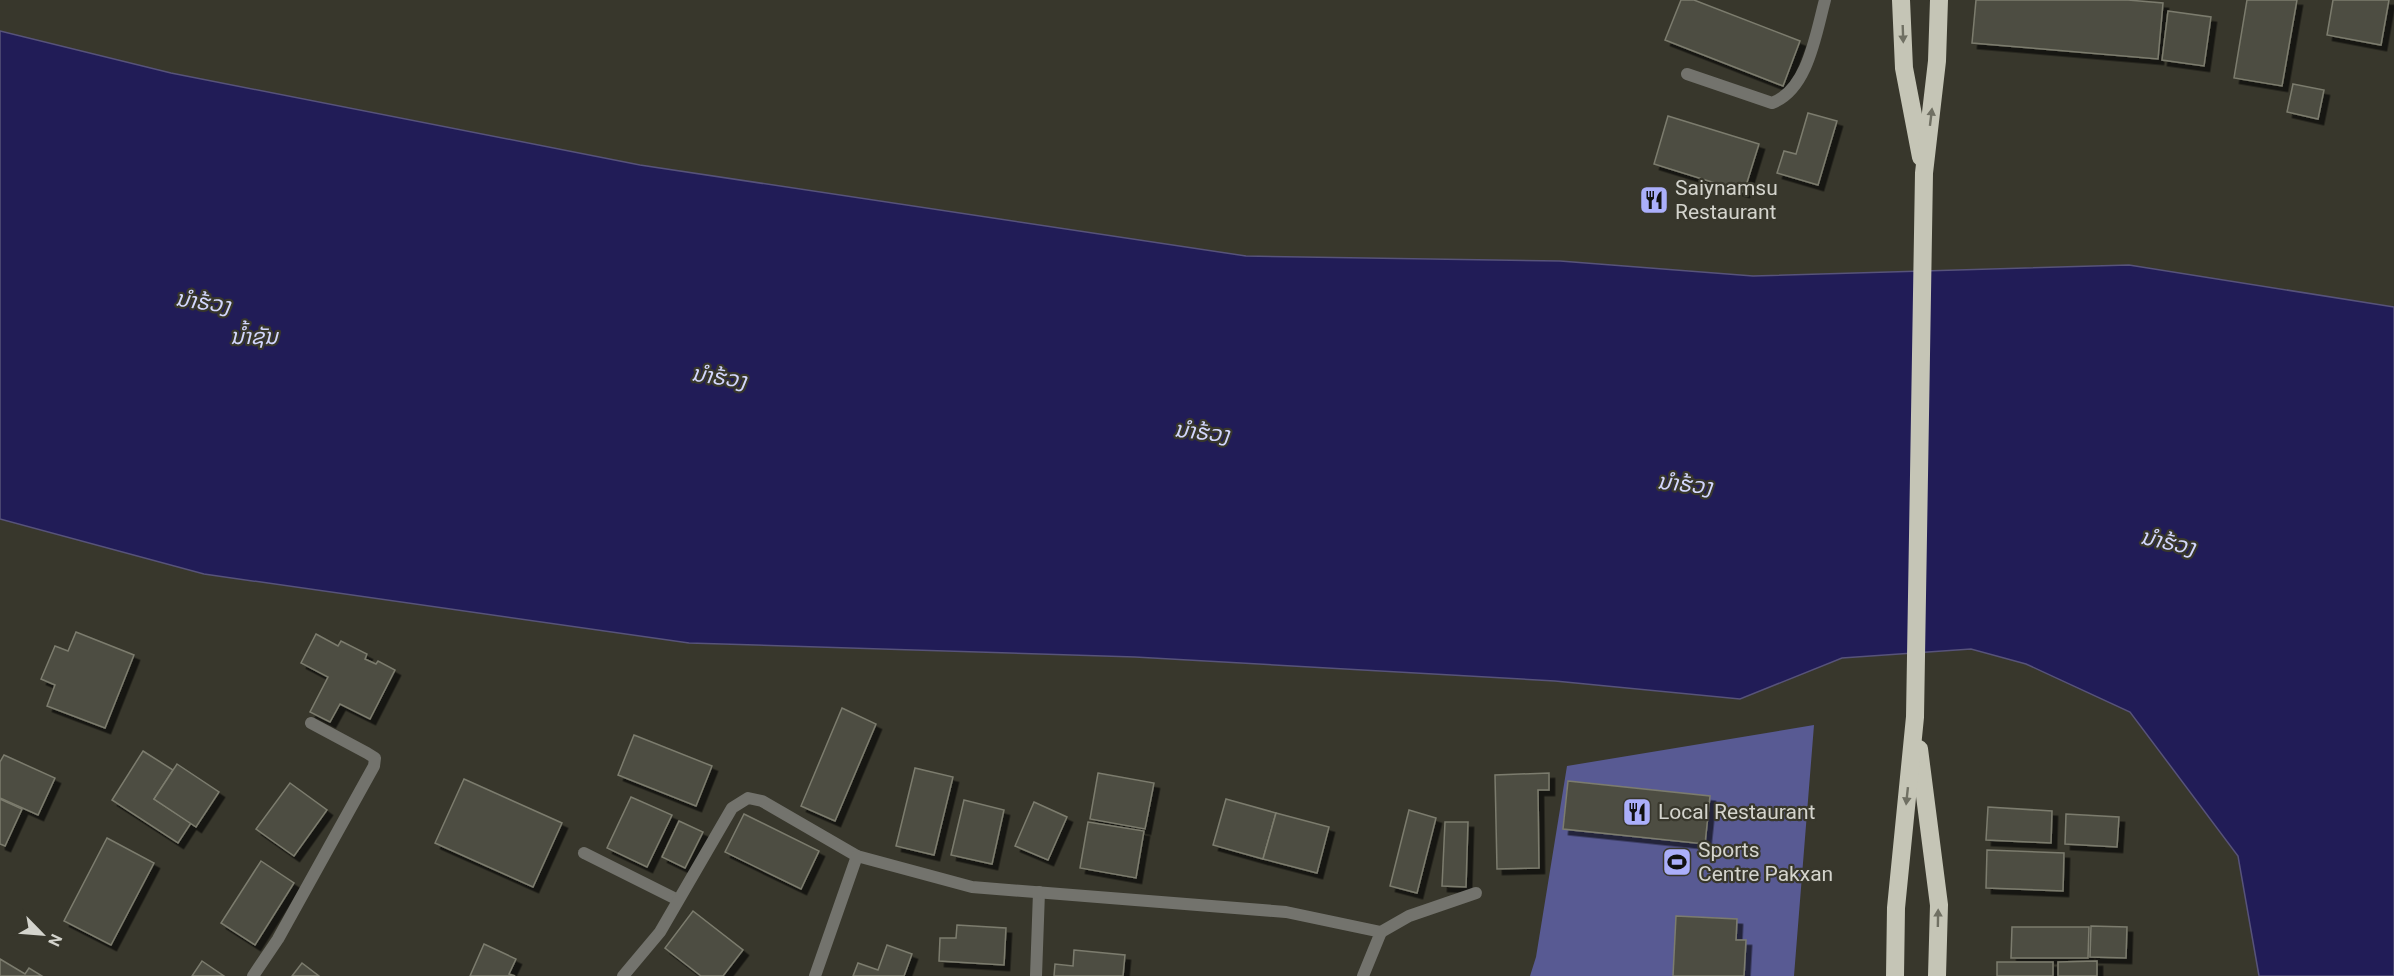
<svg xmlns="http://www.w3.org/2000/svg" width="2394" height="976" font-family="Roboto,'Noto Sans Lao',sans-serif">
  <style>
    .green { fill: #585a93 }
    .water { fill: #211c57; stroke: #57537a; stroke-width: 1.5 }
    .building { fill: #4e4e42; stroke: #7c7c6e; stroke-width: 1.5; filter: url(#shadow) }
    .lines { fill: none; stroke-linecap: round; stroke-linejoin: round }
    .lane { stroke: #73736d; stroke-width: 12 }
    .street { stroke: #73736d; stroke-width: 12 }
    .highway { stroke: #c5c5b6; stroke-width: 18 }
    .oneway { fill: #707063 }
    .labels { text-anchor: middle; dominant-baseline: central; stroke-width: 4.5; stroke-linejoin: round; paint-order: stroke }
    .poi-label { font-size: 21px; fill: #d4d4cd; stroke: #38372c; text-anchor: start }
    .water-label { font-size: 22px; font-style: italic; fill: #d3d7fd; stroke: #38372c }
  </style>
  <defs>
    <filter id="shadow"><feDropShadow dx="5.5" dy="5.5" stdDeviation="0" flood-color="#0009"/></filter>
  </defs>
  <rect width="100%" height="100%" fill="#38372c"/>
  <path class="green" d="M1814 725 1794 976H1530L1536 957 1567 766Z"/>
  <path class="water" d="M0 31 171 73 640 165 1246 256 1560 261 1753 276 2129 265 2394 307V976H2259L2238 856 2130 712 2026 664 1971 649 1842 658 1740 699 1555 681 1135 657 689 643 204 574 0 519Z"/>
  <g class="building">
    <path d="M1681 0H1694L1800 41 1783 86 1665 40Z"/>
    <path d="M1976 0H2128L2163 3 2158 59 1972 43Z"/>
    <path d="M2247 0H2297L2282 86 2234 78Z"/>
    <path d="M2333 0H2389L2381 45 2327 35Z"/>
    <path d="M2168 11 2211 17 2204 66 2162 60Z"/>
    <path d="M2293 84 2324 90 2318 119 2287 112Z"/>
    <path d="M1808 113 1837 121 1818 185 1777 173 1784 151 1796 154Z"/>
    <path d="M1668 116 1759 144 1744 192 1654 164Z"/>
    <path d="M76 632 134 655 105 728 47 706 55 685 41 679 55 646 68 651Z"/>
    <path d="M316 634 338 646 341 641 367 654 365 659 376 664 378 661 395 670 370 719 340 704 330 722 310 712 328 677 301 663Z"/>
    <path d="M842 708 876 724 835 821 801 806Z"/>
    <path d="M634 735 712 766 696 806 618 775Z"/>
    <path d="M143 751 173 770 154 799 191 823 178 843 112 800Z"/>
    <path d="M4 755 55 778 38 815 0 798V762Z"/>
    <path d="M177 764 219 792 196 827 154 799Z"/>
    <path d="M915 768 953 777 934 855 896 846Z"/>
    <path d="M1098 773 1154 783 1145 829 1090 819Z"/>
    <path d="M1549 773V790H1538L1539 868 1497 869 1495 775Z"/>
    <path d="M464 779 562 823 533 887 435 843Z"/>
    <path d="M1568 781 1710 796 1705 844 1563 829Z"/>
    <path d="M290 783 327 810 294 856 256 829Z"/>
    <path d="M631 797 672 815 647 867 607 848Z"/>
    <path d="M0 799 22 809 5 846 0 844Z"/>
    <path d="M1226 799 1276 813 1263 859 1213 845Z"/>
    <path d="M964 800 1004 810 992 864 951 855Z"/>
    <path d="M1034 802 1067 817 1048 860 1015 846Z"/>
    <path d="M1988 807 2052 811 2051 843 1986 840Z"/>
    <path d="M1409 810 1436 818 1417 893 1390 886Z"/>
    <path d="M1276 813 1329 827 1317 873 1263 859Z"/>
    <path d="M744 814 819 851 801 889 725 852Z"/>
    <path d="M2066 814 2119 817 2117 847 2065 844Z"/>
    <path d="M679 821 703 832 685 868 662 857Z"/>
    <path d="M1088 822 1144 831 1136 878 1080 868Z"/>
    <path d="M1445 822H1468L1466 887 1442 886Z"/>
    <path d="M107 838 154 863 111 945 64 921Z"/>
    <path d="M1987 850 2064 853 2063 891 1986 888Z"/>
    <path d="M261 861 294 883 255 945 221 923Z"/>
    <path d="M693 911 743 950 723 976H701L665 948Z"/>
    <path d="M1676 916 1737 919 1736 940H1746L1744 976H1673Z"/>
    <path d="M957 925 1006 928 1004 965 939 961 940 938H956Z"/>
    <path d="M2091 926 2127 927 2126 958 2090 957Z"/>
    <path d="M2012 927H2089L2088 958H2011Z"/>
    <path d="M484 944 516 959 509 974 515 976H470Z"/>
    <path d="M887 945 912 954 904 976H853L858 963 878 970Z"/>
    <path d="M1074 950 1125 955 1123 976H1054L1055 964 1073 966Z"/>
    <path d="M0 959 25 974 29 968 42 976H0Z"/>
    <path d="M202 961 224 976H192Z"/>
    <path d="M2097 961V976H2058V962Z"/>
    <rect x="1997" y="962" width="56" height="14"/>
    <path d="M302 963 319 976H292Z"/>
  </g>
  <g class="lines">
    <g class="lane">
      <path d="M1687 74 1772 103C1808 90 1816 33 1825 0"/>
      <path d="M584 853 678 900"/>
      <path d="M1381 932 1409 916 1476 893"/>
      <path d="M253 976 278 939 374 766 375 758 367 753 311 723"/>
      <path d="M1036 976 1039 892"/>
    </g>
    <g class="street">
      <path d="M623 976 660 932 732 808 748 798 762 801 857 856 972 887 1286 912 1381 932 1363 976"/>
      <path d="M815 976 857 856"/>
    </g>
    <g class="highway">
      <path d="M1901 0 1904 68 1921 157"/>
      <path d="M1919 749 1939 905 1937 976"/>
      <path d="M1895 976 1896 908 1915 717 1924 173 1937 61 1939 0"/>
    </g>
  </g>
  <defs><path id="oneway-solid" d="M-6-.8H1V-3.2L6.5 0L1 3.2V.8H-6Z" transform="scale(1.5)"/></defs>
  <g class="oneway">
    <use href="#oneway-solid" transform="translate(1903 34) rotate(88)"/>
    <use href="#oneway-solid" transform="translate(1931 117) rotate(-83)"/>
    <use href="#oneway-solid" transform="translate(1907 796) rotate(96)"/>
    <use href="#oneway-solid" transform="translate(1938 918) rotate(-89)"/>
  </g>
  <defs>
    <g id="restaurant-square" transform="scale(1.5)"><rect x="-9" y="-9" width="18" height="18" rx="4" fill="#abaffb" stroke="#38372c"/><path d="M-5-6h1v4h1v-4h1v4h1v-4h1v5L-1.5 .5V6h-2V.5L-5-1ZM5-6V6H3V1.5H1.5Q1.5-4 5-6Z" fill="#111"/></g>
    <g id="stadium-square" transform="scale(1.5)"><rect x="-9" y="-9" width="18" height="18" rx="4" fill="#abaffb" stroke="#38372c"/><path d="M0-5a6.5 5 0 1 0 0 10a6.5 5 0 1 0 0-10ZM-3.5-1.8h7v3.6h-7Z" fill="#111"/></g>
  </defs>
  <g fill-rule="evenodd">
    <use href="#restaurant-square" x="1654" y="200"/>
    <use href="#restaurant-square" x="1637" y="812"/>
    <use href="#stadium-square" x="1677" y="862"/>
  </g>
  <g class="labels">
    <g class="poi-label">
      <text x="1675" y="188">Saiynamsu<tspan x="1675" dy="24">Restaurant</tspan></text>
      <text x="1658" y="812">Local Restaurant</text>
      <text x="1698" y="850">Sports<tspan x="1698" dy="24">Centre Pakxan</tspan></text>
    </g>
    <g class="water-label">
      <text transform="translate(203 302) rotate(8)">ນຳ້ຮວງ</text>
      <text x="254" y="336">ນ້ຳຊັນ</text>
      <text transform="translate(719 377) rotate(8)">ນຳ້ຮວງ</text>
      <text transform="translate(1202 432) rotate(6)">ນຳ້ຮວງ</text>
      <text transform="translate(1685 484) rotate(6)">ນຳ້ຮວງ</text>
      <text transform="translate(2168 542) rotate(12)">ນຳ້ຮວງ</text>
    </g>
  </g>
  <g transform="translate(42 934) rotate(115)" stroke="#38372c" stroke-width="4.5" paint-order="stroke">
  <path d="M0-4.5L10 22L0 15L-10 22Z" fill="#d4d4cd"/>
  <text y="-9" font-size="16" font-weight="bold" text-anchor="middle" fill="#d4d4cd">N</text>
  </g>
</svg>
